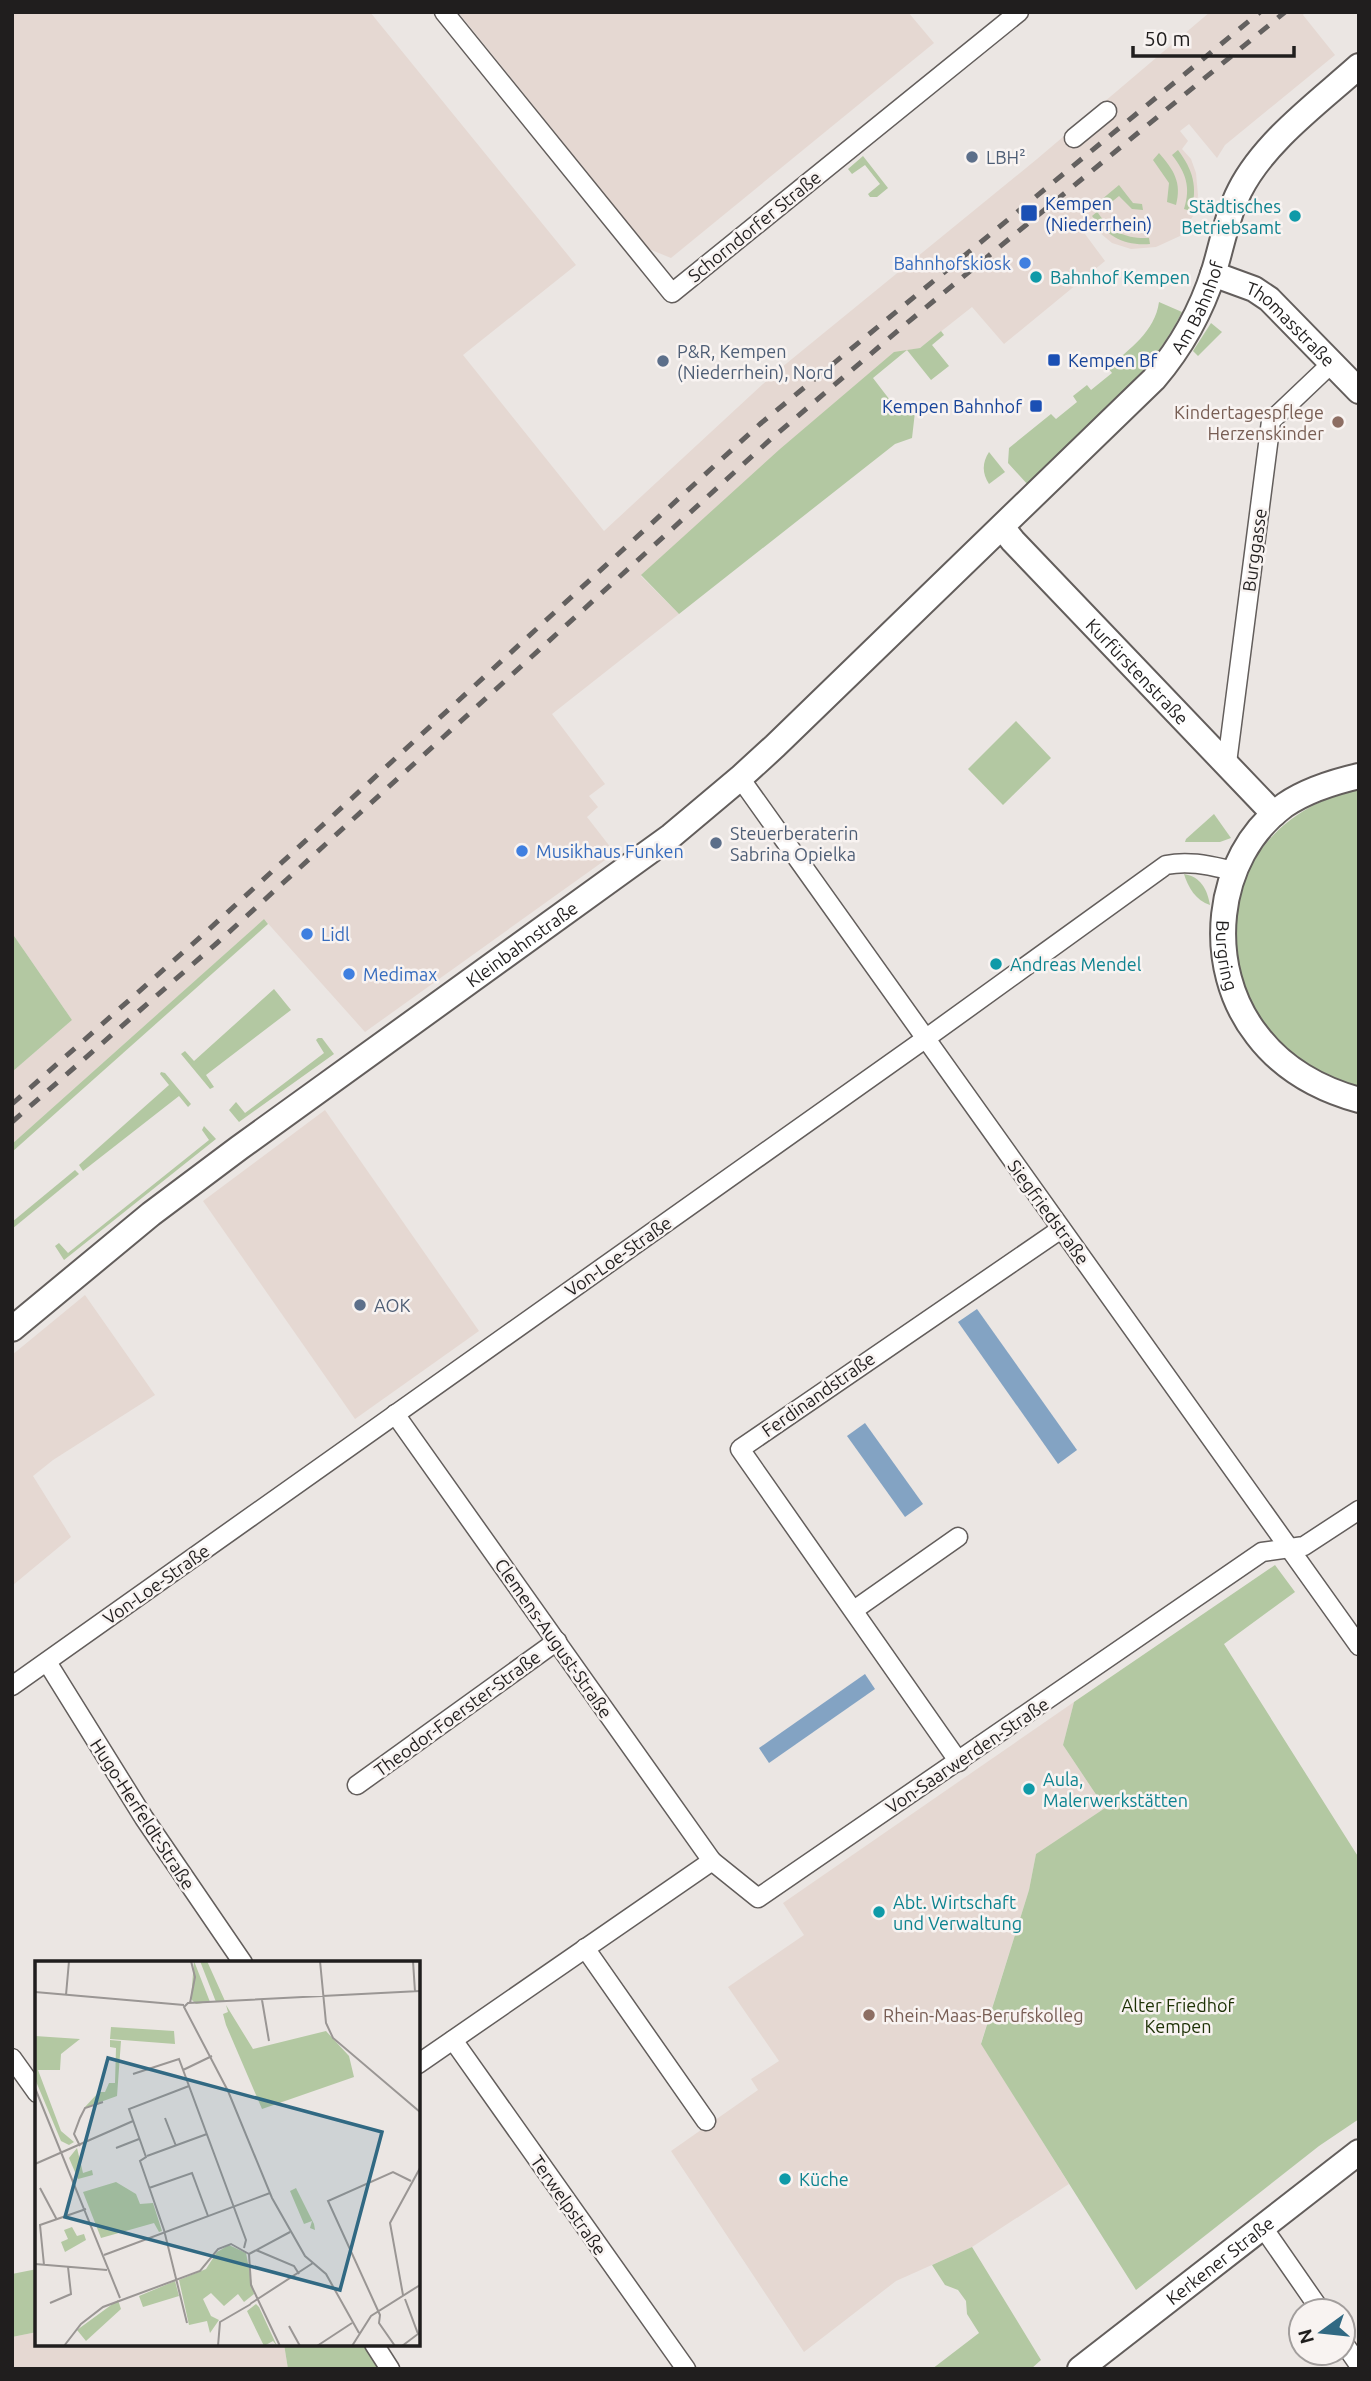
<svg xmlns="http://www.w3.org/2000/svg" width="1371" height="2381" font-family="Ubuntu,sans-serif">
  <style>
    .built { fill: #e5d8d2 }
    .green { fill: #b3c8a2 }
    .water { fill: #83a3c3 }
    .lines { fill: none; stroke-linecap: round; stroke-linejoin: round }
    .street-casing { stroke: #635e5c; stroke-width: 21 }
    .secondary-casing { stroke: #635e5c; stroke-width: 28 }
    .street { stroke: #fff; stroke-width: 18 }
    .secondary { stroke: #fff; stroke-width: 24 }
    .rail { stroke: #63605f; stroke-width: 5; stroke-dasharray: 12 12; stroke-linecap: butt }
    .service-dot { fill: #5c6f8a; stroke: #f8f3f1; stroke-width: 2.5 }
    .transit-dot { fill: #1a4fb4; stroke: #f8f3f1; stroke-width: 2.5 }
    .culture-dot { fill: #0f9aa8; stroke: #f8f3f1; stroke-width: 2.5 }
    .shop-dot { fill: #3f7fe0; stroke: #f8f3f1; stroke-width: 2.5 }
    .education-dot { fill: #8d6e63; stroke: #f8f3f1; stroke-width: 2.5 }
    .labels { text-anchor: middle; dominant-baseline: central; stroke-width: 5; stroke-linejoin: round; paint-order: stroke }
    .service-label { font-size: 18px; fill: #4e5e75; stroke: #f8f3f1; text-anchor: start }
    .transit-label { font-size: 18px; fill: #164399; stroke: #f8f3f1; text-anchor: start }
    .culture-label { font-size: 18px; fill: #0d838f; stroke: #f8f3f1; text-anchor: start }
    .street-label { font-size: 18px; fill: #201e1e; stroke: #f8f3f1 }
    .shop-label { font-size: 18px; fill: #366cbe; stroke: #f8f3f1; text-anchor: start }
    .education-label { font-size: 18px; fill: #785e54; stroke: #f8f3f1; text-anchor: end }
    .park-label { font-size: 18px; fill: #1d3105; stroke: #f8f3f1 }
    .inset-road { fill: none; stroke: #9a9694; stroke-width: 2 }
    .view { fill: #316983; fill-opacity: 0.15; stroke: #316983; stroke-width: 3.5 }
    .inset-edge { fill: none; stroke: #201e1e; stroke-width: 3.5 }
  </style>
  <rect width="100%" height="100%" fill="#ebe6e3"/>
  <g class="built">
    <path d="M12 12H370L576 265 463 355 604 531 776 372 1037 159 1210 12H1305L1303 15 1335 55 1225 145 1217 158 1189 124 1180 131 1188 141 1182 149 1191 159 1196 173 1198 195 1195 213 1180 236 1156 247 1131 249 1112 243 1093 227 1085 234 1105 261 1004 344 972 307 920 348 894 353 641 576 679 614 552 714 605 784 589 796 598 807 587 817 615 853 365 1032 264 919 12 1144V1072L72 1020 12 933Z"/>
    <path d="M458 12H908L934 43 671 258 649 249Z"/>
    <path d="M325 1110 479 1331 355 1419 203 1201Z"/>
    <path d="M85 1295 155 1395 53 1460 33 1476 71 1537 13 1585 12 1355Z"/>
    <path d="M1074 1702 1063 1745 1105 1808 1036 1854 1029 1890 981 2043 1069 2184 972 2247 896 2281 804 2352 671 2151 758 2090 751 2079 779 2061 728 1987 804 1935 783 1903Z"/>
    <path d="M37 2332V2344H284L288 2369H12V2337Z"/>
  </g>
  <g class="green">
    <path d="M1178 150C1193 170 1198 187 1191 211L1184 209C1191 187 1186 173 1172 155Z"/>
    <path d="M1159 153C1174 170 1182 183 1176 205L1167 202 1169 183 1153 160Z"/>
    <path d="M863 156 888 188 877 197H870L868 194 880 184 865 165 852 174 848 169Z"/>
    <path d="M1119 185 1133 203 1142 204 1143 210 1132 209 1119 196 1098 213C1111 232 1126 239 1149 238L1150 244C1124 246 1107 236 1092 216L1104 206 1101 200Z"/>
    <path d="M1159 302 1182 312C1148 381 1083 432 1029 486L1008 463 1009 448 1051 414 1056 419 1077 402 1073 396 1087 385 1091 390 1112 373 1108 368C1129 349 1155 332 1159 302Z"/>
    <path d="M1211 323 1222 332 1198 356 1193 351Z"/>
    <path d="M941 331 944 335 932 345 949 366 931 380 907 350 873 378 896 408 906 400 915 412 912 438 895 444 679 614 641 575 780 449 894 352 920 348Z"/>
    <path d="M989 452 1005 472 989 484C982 473 982 463 989 452Z"/>
    <path d="M1016 721 1051 758 1003 805 968 769Z"/>
    <path d="M1359 789V1086C1197 1042 1189 827 1359 789Z"/>
    <path d="M1214 814 1231 838 1220 842H1185L1186 839Z"/>
    <path d="M1184 874C1201 877 1207 889 1210 905 1196 901 1188 887 1184 874Z"/>
    <path d="M264 919 268 924 12 1152V1144Z"/>
    <path d="M12 933 72 1020 12 1072Z"/>
    <path d="M274 989 291 1010 206 1075 214 1087 210 1089 181 1054 185 1051 194 1061Z"/>
    <path d="M318 1038H322L334 1054 239 1122 229 1110 236 1102 245 1113 324 1053 316 1040Z"/>
    <path d="M161 1072 165 1073 191 1104 188 1107 179 1096 83 1171 79 1165 169 1085 160 1074Z"/>
    <path d="M204 1126 216 1139 64 1260 55 1246 59 1243 68 1253 209 1140 202 1130Z"/>
    <path d="M75 1170 79 1174 12 1229V1222Z"/>
    <path d="M1275 1565 1295 1592 1224 1644 1359 1858V2119L1319 2146 1136 2290 981 2044 1029 1890 1036 1854 1105 1808 1063 1745 1074 1702Z"/>
    <path d="M972 2247 1041 2360 1031 2369H932L979 2333 967 2314 966 2301 958 2290 945 2285 932 2265Z"/>
    <path d="M37 2269V2332L12 2337V2274Z"/>
    <path d="M284 2344H366L384 2369H288Z"/>
  </g>
  <g class="water">
    <path d="M977 1309 1077 1450 1058 1464 958 1322Z"/>
    <path d="M865 1423 923 1504 905 1517 847 1436Z"/>
    <path d="M865 1674 875 1689 769 1763 759 1748Z"/>
  </g>
  <g class="lines">
    <g class="street-casing">
      <g id="street">
        <path d="M444 12 672 293 1019 12"/>
        <path d="M1074 138 1107 111"/>
        <path d="M1227 763 1271 421 1332 363"/>
        <path d="M740 778 1359 1646"/>
        <path d="M395 1414 712 1861"/>
        <path d="M854 1610 958 1537"/>
        <path d="M47 1662 144 1818 243 1963"/>
        <path d="M12 1686 925 1039 1166 865C1190 860 1211 866 1234 871"/>
        <path d="M959 1762 740 1449 1061 1229"/>
        <path d="M357 1785 557 1641"/>
        <path d="M585 1948 706 2121"/>
        <path d="M453 2040 686 2369"/>
        <path d="M12 2058 37 2093"/>
        <path d="M418 2064 712 1861 758 1898 1262 1552 1304 1546 1359 1510"/>
        <path d="M1262 2226 1321 2311"/>
        <path d="M1343 2342 1359 2365"/>
        <path d="M374 2344 390 2369"/>
      </g>
    </g>
    <g class="secondary-casing">
      <g id="secondary">
        <path id="s1" d="M1213 274 1254 289 1269 299 1359 391"/>
        <path id="s2" d="M1002 527 1013 541 1274 814"/>
        <path id="s3" d="M1359 776C1333 782 1307 790 1285 805 1213 857 1204 968 1257 1035 1282 1068 1319 1089 1359 1100"/>
        <path id="s4" d="M12 1329 151 1214 239 1148 671 836 740 778 775 746 1154 379C1182 346 1201 312 1214 271 1222 245 1227 215 1240 190 1265 141 1319 102 1359 66"/>
        <path id="s5" d="M1080 2369 1359 2152"/>
      </g>
    </g>
    <use href="#street" class="street"/>
    <use href="#secondary" class="secondary"/>
    <g class="rail">
      <path d="M12 1104 206 932 760 424 1260 12"/>
      <path d="M12 1122 217 943 772 438 907 323 1285 12"/>
    </g>
  </g>
  <g class="service-dot">
    <circle cx="972" cy="157" r="7"/>
    <circle cx="663" cy="361" r="7"/>
    <circle cx="716" cy="843" r="7"/>
    <circle cx="360" cy="1305" r="7"/>
  </g>
  <g class="transit-dot">
    <rect x="1020" y="204" width="18" height="18" rx="3.5"/>
    <rect x="1047" y="353" width="14" height="14" rx="3.5"/>
    <rect x="1029" y="399" width="14" height="14" rx="3.5"/>
  </g>
  <g class="culture-dot">
    <circle cx="1295" cy="216" r="7"/>
    <circle cx="1036" cy="277" r="7"/>
    <circle cx="996" cy="964" r="7"/>
    <circle cx="1029" cy="1789" r="7"/>
    <circle cx="879" cy="1912" r="7"/>
    <circle cx="785" cy="2179" r="7"/>
  </g>
  <g class="shop-dot">
    <circle cx="1025" cy="263" r="7"/>
    <circle cx="522" cy="851" r="7"/>
    <circle cx="307" cy="934" r="7"/>
    <circle cx="349" cy="974" r="7"/>
  </g>
  <g class="education-dot">
    <circle cx="1338" cy="422" r="7"/>
    <circle cx="869" cy="2015" r="7"/>
  </g>
  <g class="labels">
    <g class="service-label">
      <text x="986" y="157">LBH²</text>
      <text x="677" y="351">P&amp;R, Kempen<tspan x="677" dy="21">(Niederrhein), Nord</tspan></text>
      <text x="730" y="833">Steuerberaterin<tspan x="730" dy="21">Sabrina Opielka</tspan></text>
      <text x="374" y="1305">AOK</text>
    </g>
    <g class="transit-label">
      <text x="1045" y="203">Kempen<tspan x="1045" dy="21">(Niederrhein)</tspan></text>
      <text x="1068" y="360">Kempen Bf</text>
      <text x="1022" y="406" text-anchor="end">Kempen Bahnhof</text>
    </g>
    <g class="culture-label">
      <text x="1281" y="206" text-anchor="end">Städtisches<tspan x="1281" dy="21">Betriebsamt</tspan></text>
      <text x="1050" y="277">Bahnhof Kempen</text>
      <text x="1010" y="964">Andreas Mendel</text>
      <text x="1043" y="1779">Aula,<tspan x="1043" dy="21">Malerwerkstätten</tspan></text>
      <text x="893" y="1902">Abt. Wirtschaft<tspan x="893" dy="21">und Verwaltung</tspan></text>
      <text x="799" y="2179">Küche</text>
    </g>
    <g class="street-label">
      <text transform="translate(754 226) rotate(-39)">Schorndorfer Straße</text>
      <text stroke="none"><textPath href="#s4" startOffset="1573">Am Bahnhof</textPath></text>
      <text stroke="none"><textPath href="#s1" startOffset="94">Thomasstraße</textPath></text>
      <text transform="translate(1254 550) rotate(-82)">Burggasse</text>
      <text stroke="none"><textPath href="#s2" startOffset="198">Kurfürstenstraße</textPath></text>
      <text stroke="none"><textPath href="#s4" startOffset="639">Kleinbahnstraße</textPath></text>
      <text stroke="none"><textPath href="#s3" startOffset="250">Burgring</textPath></text>
      <text transform="translate(1049 1212) rotate(54)">Siegfriedstraße</text>
      <text transform="translate(618 1256) rotate(-35)">Von-Loe-Straße</text>
      <text transform="translate(818 1394) rotate(-35)">Ferdinandstraße</text>
      <text transform="translate(156 1584) rotate(-35)">Von-Loe-Straße</text>
      <text transform="translate(554 1638) rotate(55)">Clemens-August-Straße</text>
      <text transform="translate(457 1713) rotate(-36)">Theodor-Foerster-Straße</text>
      <text transform="translate(967 1755) rotate(-34)">Von-Saarwerden-Straße</text>
      <text transform="translate(143 1814) rotate(57)">Hugo-Herfeldt-Straße</text>
      <text transform="translate(569 2205) rotate(55)">Terwelpstraße</text>
      <text stroke="none"><textPath href="#s5" startOffset="177">Kerkener Straße</textPath></text>
    </g>
    <g class="shop-label">
      <text x="1011" y="263" text-anchor="end">Bahnhofskiosk</text>
      <text x="536" y="851">Musikhaus Funken</text>
      <text x="321" y="934">Lidl</text>
      <text x="363" y="974">Medimax</text>
    </g>
    <g class="education-label">
      <text x="1324" y="412">Kindertagespflege<tspan x="1324" dy="21">Herzenskinder</tspan></text>
      <text x="883" y="2015" text-anchor="start">Rhein-Maas-Berufskolleg</text>
    </g>
    <g class="park-label">
      <text x="1178" y="2005">Alter Friedhof<tspan x="1178" dy="21">Kempen</tspan></text>
    </g>
  </g>
  <g transform="translate(35 1961)">
    <rect width="385" height="385" fill="#ebe6e3"/>
    <path d="M159 0 175 41 161 43 156 38ZM165 0H172L190 40 181 41ZM191 44 218 88 291 70 314 95 319 116 227 148 191 64 188 53 193 51ZM76 66 139 70 140 83 75 78ZM0 75 45 78 26 93 25 109H3L26 170 39 181 34 184 26 180 0 118ZM75 79 86 80 82 135 49 147 64 131H70L74 122H80L81 87 75 86ZM42 187 48 212 57 209 58 214 43 218 34 197ZM81 221 101 233 105 243 118 242 127 270 124 271 119 262 66 277 48 231ZM261 227 279 263 280 269 275 267 277 260 269 263 255 230ZM37 266 42 275 49 273 51 279 30 291 26 281 33 278 29 269ZM194 284 211 292 219 333 209 341 203 333 189 345 176 332 168 338 176 355 184 359 175 372 172 360 154 364 144 319 171 308 182 291ZM140 320 144 335 108 346 104 335ZM83 339 86 348 51 380 42 369ZM221 343 224 346 242 385 238 380 229 385 212 350Z" fill="#b3c8a2"/>
    <path class="inset-road" d="M285 0 291 62 298 77 385 151M378 0 380 31M0 31 149 44M31 34 34 0M227 39 234 80M155 42 160 16 156 0M148 109 177 95M98 113 144 98 211 279 209 287M0 127 85 337M130 157 141 185M45 185 39 173 45 157 50 147 68 141M81 187 104 178M112 195 172 173M0 203 98 160M5 227 22 259M114 227 157 212 173 255M221 289 259 305 264 313M214 293 255 271M69 294 235 232M0 303 72 309M9 304 5 264 51 248M368 334 355 262 385 207M15 342 36 333 33 306M215 343 278 302M152 362 129 269 105 200 111 196 94 148 154 125M254 365 265 385M324 372 291 313 270 295 237 237 193 130 149 46 153 42 385 30M29 385 46 363 68 346 165 310 183 288 196 283 214 293 216 324 245 385M183 385 185 361 216 343M282 385 317 362M317 385 336 355 385 324M360 385 344 362 345 354 293 240 358 211 376 220M367 385 383 373 370 338"/>
    <path class="view" d="M73 97 347 171 305 329 30 256Z"/>
    <rect width="385" height="385" class="inset-edge"/>
  </g>
  <rect width="1371" height="2381" fill="none" stroke="#201e1e" stroke-width="28"/>
  <g transform="translate(1322 2332) rotate(255)"><circle r="33" fill="#f8f3f1" stroke="#a29e9d" stroke-width="2"/>
  <path d="M0-5L12 26L0 18L-12 26Z" fill="#316983"/>
  <text y="-10" font-size="19" font-weight="bold" text-anchor="middle" fill="#201e1e">N</text>
  </g>
  <path d="M1133 46v10h161v-10" fill="none" stroke="#201e1e" stroke-width="3.5"/>
  <text x="1144" y="46" font-size="21" fill="#201e1e" stroke="#f8f3f1" stroke-width="5" paint-order="stroke">50 m</text>
</svg>
